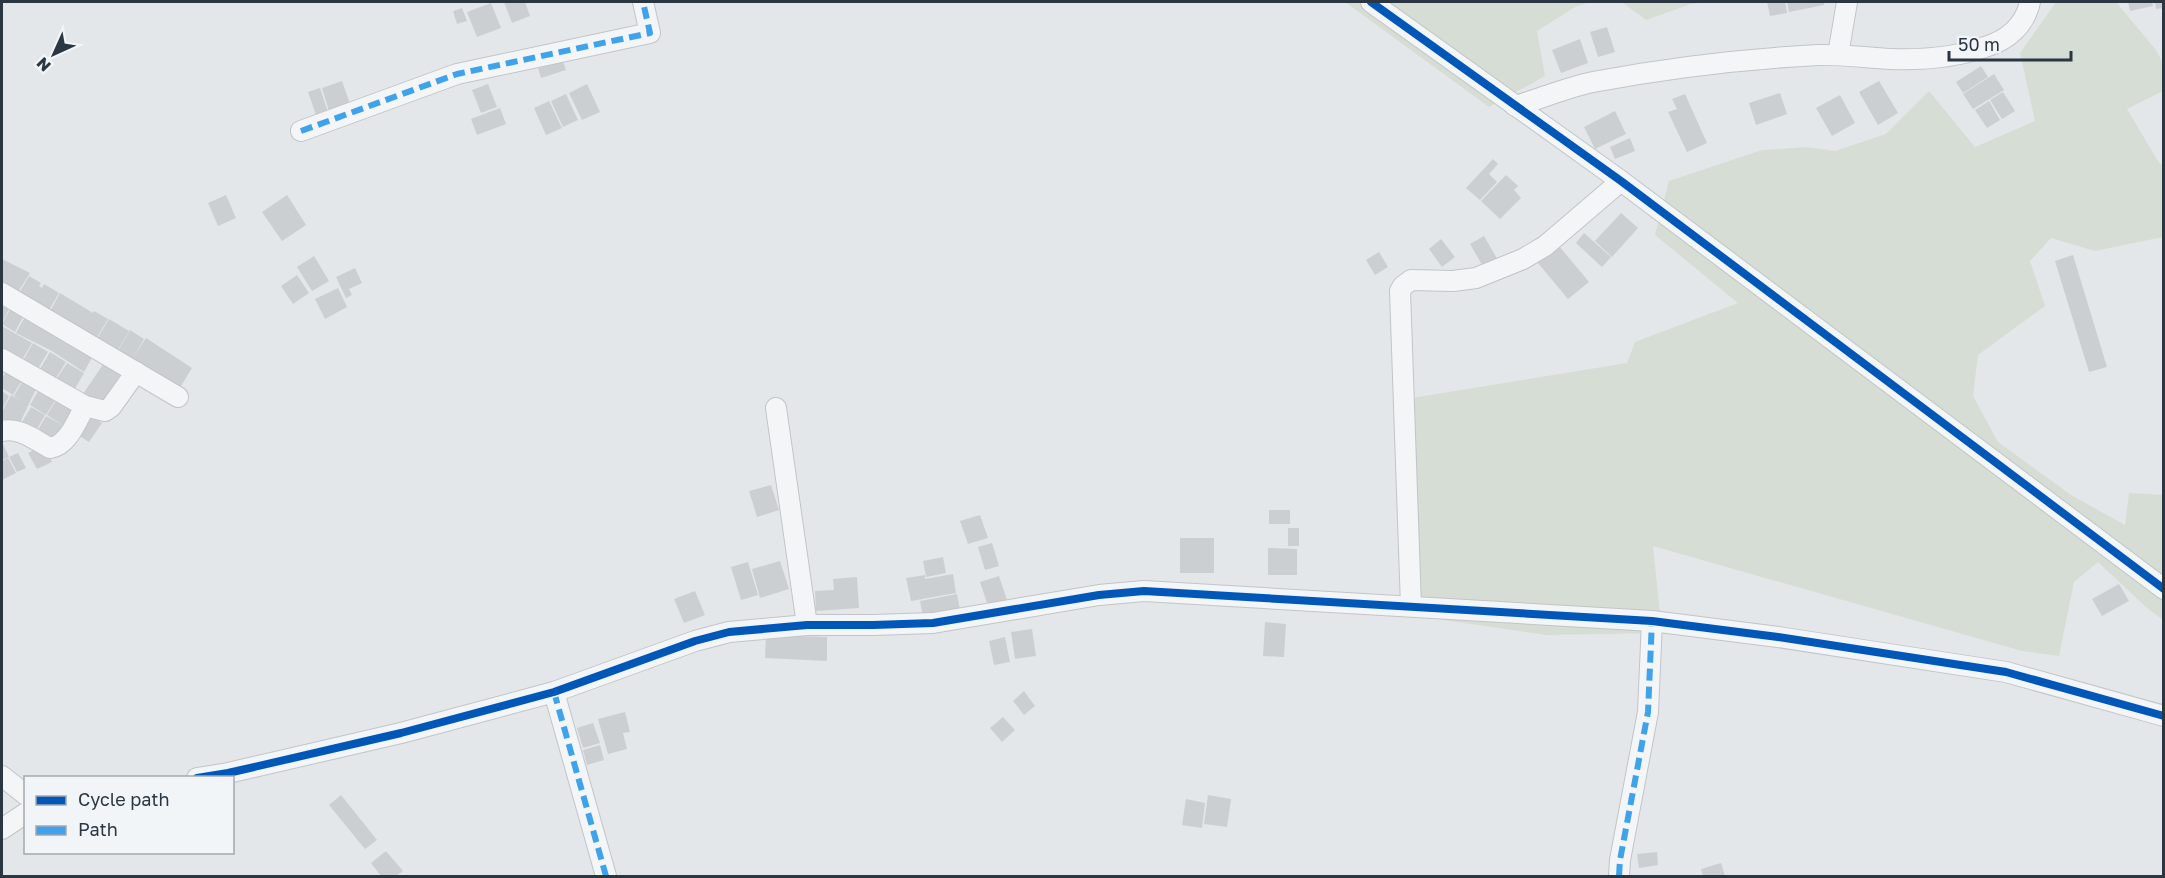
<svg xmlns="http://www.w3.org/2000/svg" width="2165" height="878" font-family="'Golos Text',sans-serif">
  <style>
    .green { fill: #d6ddd4 }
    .building { fill: #cccfd1 }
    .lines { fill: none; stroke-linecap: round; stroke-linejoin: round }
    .minor-casing { stroke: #c2c5c7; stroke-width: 22 }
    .minor { stroke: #f3f5f6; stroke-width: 20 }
    .quiet { stroke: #3ea3ec; stroke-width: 6; stroke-dasharray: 12 6; stroke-linecap: butt }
    .cycleway-casing { stroke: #f2f5f8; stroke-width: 11 }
    .cycleway { stroke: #0057b8; stroke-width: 8 }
  </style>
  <rect width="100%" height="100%" fill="#e4e7e9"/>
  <g class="green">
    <path d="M1345 2H1590L1575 7 1537 31 1545 76 1489 107Z"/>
    <path d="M1622 2H1707L1691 4 1646 20Z"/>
    <path d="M2056 2H2116L2156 50 2163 63V91L2127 109 2158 161 2163 166V237L2095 251 2051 238 2030 261 2045 306 1978 355 1973 396 1998 442 2071 495 2125 525 2129 493 2163 495V620L2147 608 2098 562 2074 582 2059 656 2022 651 1653 546 1662 633 1546 635 1416 616 1393 401 1627 363 1635 342 1738 303 1655 235 1669 181 1762 150 1806 147 1835 151 1886 134 1929 91 1975 147 2035 121 2020 53Z"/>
  </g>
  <g class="building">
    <path d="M504 2H525L530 16 512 23Z"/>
    <path d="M1767 2H1785L1787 13 1770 16Z"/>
    <path d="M1787 2H1824V5L1789 12Z"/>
    <path d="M2128 2H2152L2153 6 2130 11Z"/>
    <path d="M2155 2H2164V8L2156 9Z"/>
    <path d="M491 3 501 28 477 37 467 12Z"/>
    <path d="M462 8 467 21 457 24 453 11Z"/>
    <path d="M1607 27 1615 52 1598 57 1590 32Z"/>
    <path d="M1580 39 1588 63 1561 73 1552 50Z"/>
    <path d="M562 59 566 70 541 78 538 68Z"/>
    <path d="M1981 66 1988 77 1963 93 1956 82Z"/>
    <path d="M1994 74 2004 90 1973 109 1963 94Z"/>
    <path d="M342 81 350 104 329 111 322 88Z"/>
    <path d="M1879 81 1898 113 1878 125 1859 92Z"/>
    <path d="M488 84 497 107 481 113 472 90Z"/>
    <path d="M587 84 600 112 582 120 569 93Z"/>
    <path d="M320 88 328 112 316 115 308 92Z"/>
    <path d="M2003 92 2015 111 2002 119 1990 100Z"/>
    <path d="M1780 93 1787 114 1756 125 1749 103Z"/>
    <path d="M566 94 578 120 563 127 551 101Z"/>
    <path d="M1685 94 1707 143 1687 152 1668 112 1677 109 1672 99Z"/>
    <path d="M1840 95 1855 123 1832 136 1816 108Z"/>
    <path d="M549 101 562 128 546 135 534 108Z"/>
    <path d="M1989 101 2000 120 1987 128 1975 110Z"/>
    <path d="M500 108 506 124 477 135 471 119Z"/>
    <path d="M1615 111 1626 134 1595 149 1584 127Z"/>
    <path d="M1630 138 1635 151 1615 159 1610 147Z"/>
    <path d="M1493 159 1498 164 1489 174 1497 182 1480 200 1466 188Z"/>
    <path d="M1506 175 1518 186 1514 190 1521 198 1500 219 1481 201Z"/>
    <path d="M226 195 236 218 218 226 208 203Z"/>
    <path d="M287 195 306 225 282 241 262 212Z"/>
    <path d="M1621 213 1638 228 1612 257 1595 241Z"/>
    <path d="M1584 233 1611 257 1602 267 1576 243Z"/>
    <path d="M1484 236 1499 262 1485 270 1470 244Z"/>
    <path d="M1441 239 1455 257 1442 267 1429 249Z"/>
    <path d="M1559 246 1589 282 1568 299 1538 263Z"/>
    <path d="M1379 252 1388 267 1375 275 1366 260Z"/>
    <path d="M2073 255 2107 367 2089 372 2055 261Z"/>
    <path d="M314 256 329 281 312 291 297 267Z"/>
    <path d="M2 259 30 273 18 292 2 288Z"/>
    <path d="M355 268 362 283 349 289 352 295 346 298 336 277Z"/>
    <path d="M297 275 309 293 293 304 281 286Z"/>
    <path d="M29 276 41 283 39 286 42 288 44 284 59 293 49 310 19 293Z"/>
    <path d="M338 288 347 307 325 319 315 299Z"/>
    <path d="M60 293 93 313 94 311 108 319 94 342 48 315Z"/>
    <path d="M2 305 9 309 2 323Z"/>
    <path d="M10 309 23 317 15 332 2 324Z"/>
    <path d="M27 313 94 354 84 372 52 351 16 333Z"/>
    <path d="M109 319 129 331 116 353 95 342Z"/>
    <path d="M2 326 32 343 20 363 2 348Z"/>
    <path d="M130 330 144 339 133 358 146 338 192 368 178 391 146 373 151 365 146 373 116 354Z"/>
    <path d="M33 343 48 352 36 372 21 364Z"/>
    <path d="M50 352 66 362 53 383 37 374Z"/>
    <path d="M106 360 123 370 99 408 81 397Z"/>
    <path d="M67 363 84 373 72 394 54 383Z"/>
    <path d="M8 368 24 377 13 395 2 388V378Z"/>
    <path d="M25 377 36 389 18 427 2 418V412L11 395 20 400 14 396Z"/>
    <path d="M41 386 58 396 46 415 30 405Z"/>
    <path d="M2 391 9 396 2 410Z"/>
    <path d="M59 396 76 407 64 426 47 415Z"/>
    <path d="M31 407 45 415 33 436 19 427Z"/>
    <path d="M86 413 102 423 89 442 73 432Z"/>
    <path d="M46 416 64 426 52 446 35 435Z"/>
    <path d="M2 442 9 457 2 460Z"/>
    <path d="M43 445 52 462 37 469 28 453Z"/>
    <path d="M18 453 26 468 17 472 9 457Z"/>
    <path d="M8 458 16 473 2 480V461Z"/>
    <path d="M771 485 779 510 757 517 749 491Z"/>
    <rect x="1269" y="510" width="21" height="14"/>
    <path d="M980 515 988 538 968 544 960 521Z"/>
    <rect x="1288" y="528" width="11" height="18"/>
    <rect x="1180" y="538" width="34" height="35"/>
    <path d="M992 543 999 566 985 570 978 547Z"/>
    <path d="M1268 548 1297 549V575H1268Z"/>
    <path d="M943 557 946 573 926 577 923 561Z"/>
    <path d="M780 561 789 589 760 598 752 569Z"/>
    <path d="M748 562 758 595 741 600 731 567Z"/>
    <path d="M953 574 956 593 911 601 906 578 925 575V579Z"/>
    <path d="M999 576 1008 603 989 609 980 582Z"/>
    <path d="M857 577 859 608 816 611 815 591 834 590 833 579Z"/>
    <path d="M2119 584 2129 601 2102 616 2092 599Z"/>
    <path d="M695 591 705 615 684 623 674 599Z"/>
    <path d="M957 594 960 610 923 617 920 601Z"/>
    <path d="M1265 622 1286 624 1284 657 1263 656Z"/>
    <path d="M1032 629 1036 656 1015 659 1011 632Z"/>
    <path d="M766 635 827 637V661L765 658Z"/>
    <path d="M1005 637 1010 662 994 665 989 641Z"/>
    <path d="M1024 691 1035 706 1024 715 1013 701Z"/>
    <path d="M625 712 630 732 623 733 627 749 608 754 598 719Z"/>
    <path d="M1003 717 1015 730 1002 742 990 728Z"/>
    <path d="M593 723 600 743 583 748 577 728Z"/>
    <path d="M600 745 604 760 587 765 583 750Z"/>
    <path d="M341 795 377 840 365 849 329 805Z"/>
    <path d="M1208 795 1231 799 1227 827 1204 824Z"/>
    <path d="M1186 799 1205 803 1202 828 1182 825Z"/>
    <path d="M386 851 403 871 396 876H381L371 863Z"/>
    <path d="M1657 852 1658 865 1639 868 1637 854Z"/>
    <path d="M1721 863 1725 876H1703L1701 869Z"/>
  </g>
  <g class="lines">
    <g class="minor-casing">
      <g id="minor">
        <path d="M1371 2 1621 181 2164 589"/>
        <path d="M1838 55 1847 2"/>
        <path d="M1515 106C1540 99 1568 87 1593 82 1667 68 1743 59 1818 55 1843 54 1867 58 1891 59 1921 60 1957 57 1985 47 2008 40 2025 25 2030 2"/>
        <path d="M301 131 457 74 650 33 643 2"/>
        <path d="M2 293 178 397"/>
        <path d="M2 359 85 406 105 411 111 407 136 372"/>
        <path d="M776 408 807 625"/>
        <path d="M2 431C19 427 35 440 50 448 68 446 77 420 85 406"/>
        <path d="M1411 606 1400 291 1403 286 1411 280 1453 281 1476 278 1523 259 1545 246 1621 181"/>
        <path d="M554 692 606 876"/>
        <path d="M2 776 26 795"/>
        <path d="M197 778 228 773 401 733 554 692 695 641 729 632 807 625H873L933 623 1099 595 1144 591 1652 621 1778 637 2006 672 2164 716"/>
        <path d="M2 829 26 813"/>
        <path d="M1619 876 1620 860 1648 712 1652 621"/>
      </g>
    </g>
    <use href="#minor" class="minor"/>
    <g class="quiet">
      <path d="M301 131 457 74 650 33 643 2"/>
      <path d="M554 692 606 876"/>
      <path d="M1619 876 1620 860 1648 712 1652 621"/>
    </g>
    <g class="cycleway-casing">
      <g id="cycleway">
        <path d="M1371 2 1621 181 2164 589"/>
        <path d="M197 778 228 773 401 733 554 692 695 641 729 632 807 625H873L933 623 1099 595 1144 591 1652 621 1778 637 2006 672 2164 716"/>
      </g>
    </g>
    <use href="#cycleway" class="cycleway"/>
  </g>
  <rect width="2165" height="878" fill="none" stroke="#2a3743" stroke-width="6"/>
  <rect x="24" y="776" width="210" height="78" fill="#f2f5f8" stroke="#a2a9b0" stroke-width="1.5"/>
  <rect x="36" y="796" width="30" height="9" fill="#0057b8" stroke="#a2a9b0" stroke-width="1.5"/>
  <text x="78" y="806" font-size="18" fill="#2a3743">Cycle path</text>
  <rect x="36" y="826" width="30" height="9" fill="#3ea3ec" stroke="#a2a9b0" stroke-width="1.5"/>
  <text x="78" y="836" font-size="18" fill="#2a3743">Path</text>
  <g transform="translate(54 54) rotate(225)" stroke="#f2f5f8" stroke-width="4.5" paint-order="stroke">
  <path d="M0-4.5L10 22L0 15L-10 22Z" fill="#2a3743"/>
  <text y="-9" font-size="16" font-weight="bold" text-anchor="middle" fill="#2a3743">N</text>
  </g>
  <path d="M1949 51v9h122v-9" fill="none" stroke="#2a3743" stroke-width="3"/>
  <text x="1958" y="51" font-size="18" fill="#2a3743" stroke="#f2f5f8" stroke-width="4.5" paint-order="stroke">50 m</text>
</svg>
